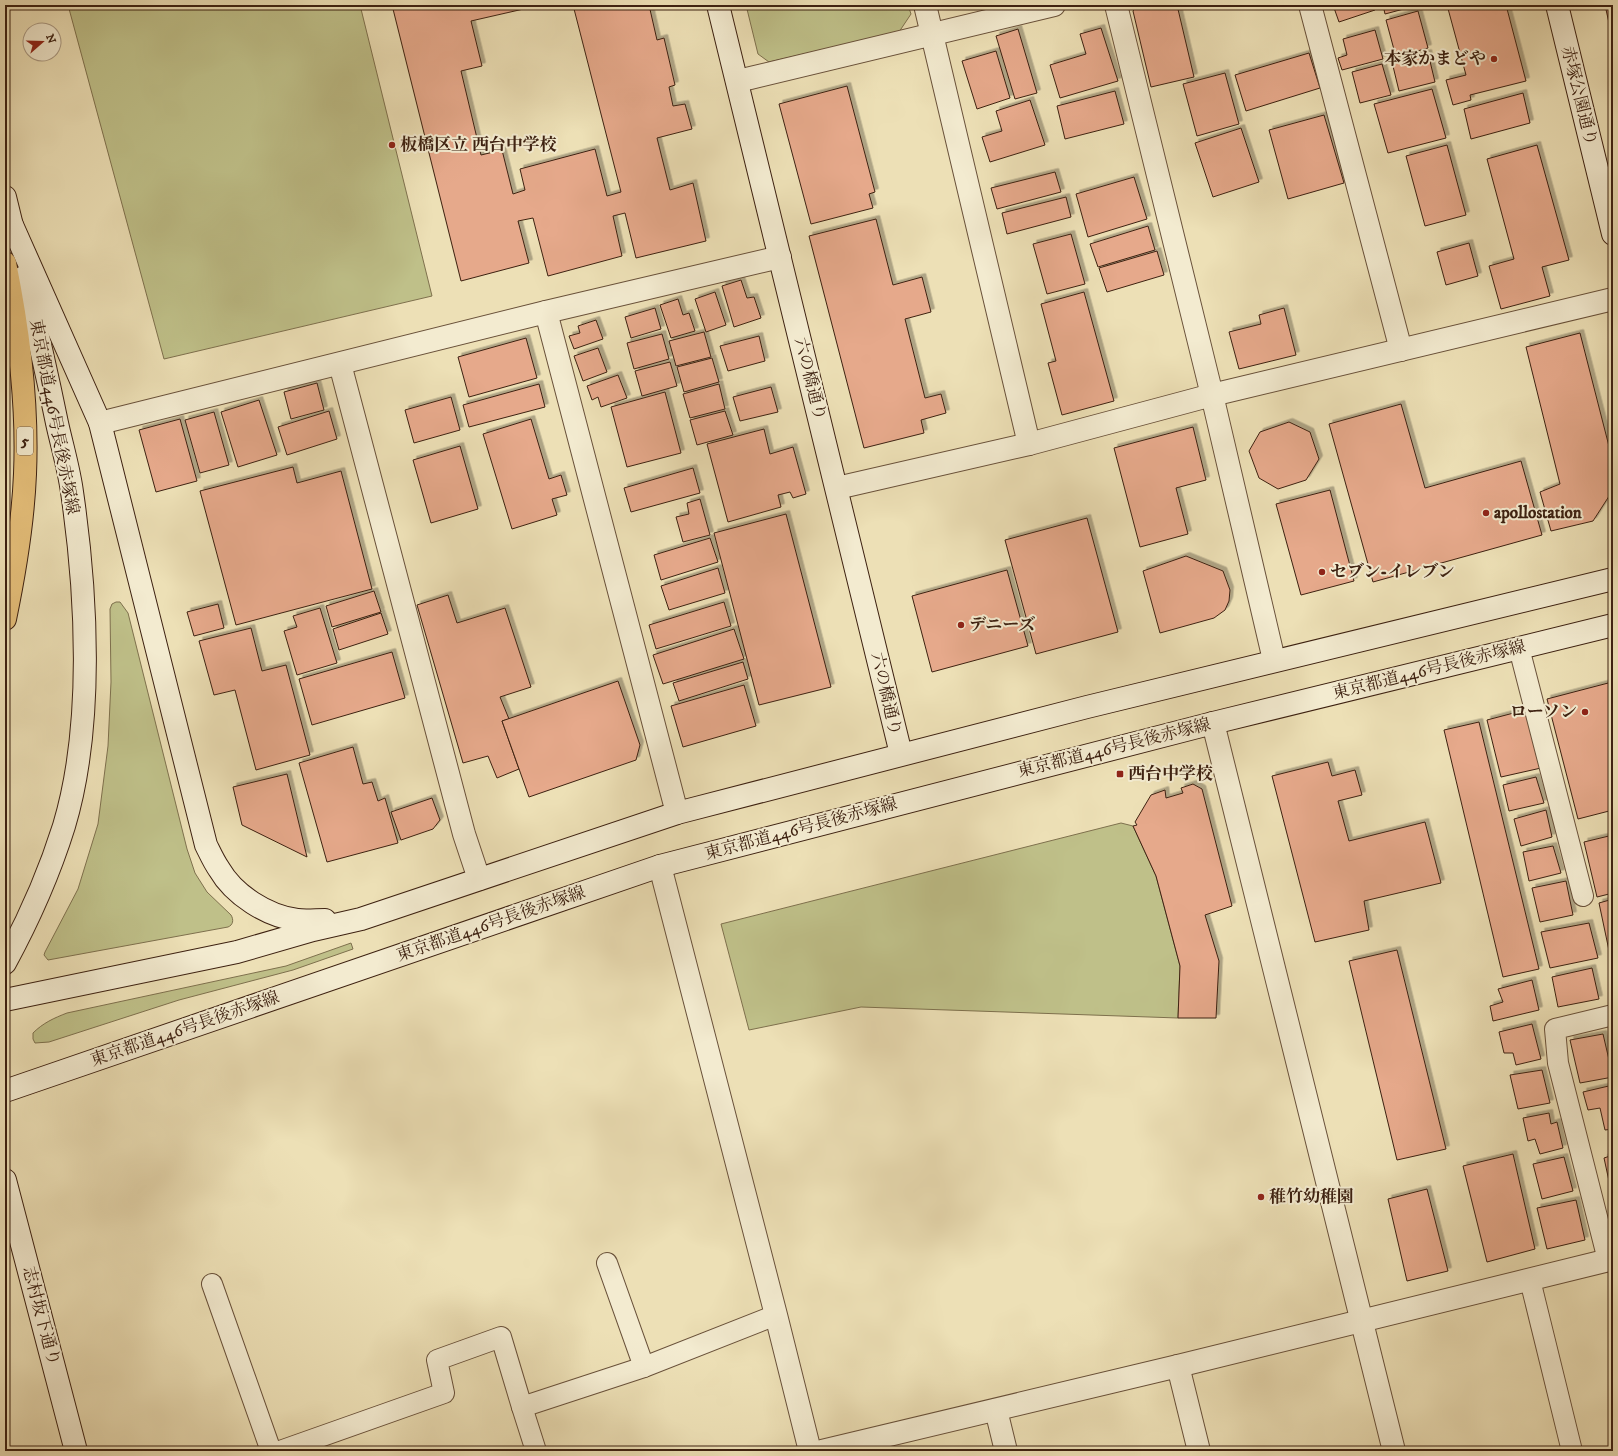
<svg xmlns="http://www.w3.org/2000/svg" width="1618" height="1456" font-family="'IM FELL DW Pica','Noto Serif JP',serif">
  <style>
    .green { fill: #bfc089; stroke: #7e704d }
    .building { fill: #e6a98b; stroke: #3d2111; filter: url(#shadow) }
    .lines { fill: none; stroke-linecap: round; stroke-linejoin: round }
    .lane-casing { stroke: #69513a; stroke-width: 22 }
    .street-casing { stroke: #69513a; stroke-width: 24 }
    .secondary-casing { stroke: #3d2111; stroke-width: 24 }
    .highway-casing { stroke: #3d2111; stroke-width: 24 }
    .lane { stroke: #f3ebd0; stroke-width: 20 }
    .street { stroke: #f3ebd0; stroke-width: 22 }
    .secondary { stroke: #f3ebd0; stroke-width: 22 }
    .highway { stroke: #e6c07b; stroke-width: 22 }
    .poi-dot { fill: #8f2418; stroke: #f3ebd0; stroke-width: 1.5 }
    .labels { text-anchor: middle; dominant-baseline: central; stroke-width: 4; stroke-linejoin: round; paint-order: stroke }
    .shield { fill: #f3ebd0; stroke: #745e4a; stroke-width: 1 }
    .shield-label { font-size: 16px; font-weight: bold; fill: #3d2111 }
    .poi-label { font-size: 17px; font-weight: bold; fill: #3d2111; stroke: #f3ebd0; text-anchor: start }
    .street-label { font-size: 17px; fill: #3d2111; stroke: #f3ebd0 }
  </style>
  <defs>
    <filter id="shadow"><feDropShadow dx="3.5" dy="-3.5" stdDeviation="0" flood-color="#0004"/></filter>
  </defs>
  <rect width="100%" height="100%" fill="#ede0b6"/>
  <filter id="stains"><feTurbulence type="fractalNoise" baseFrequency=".005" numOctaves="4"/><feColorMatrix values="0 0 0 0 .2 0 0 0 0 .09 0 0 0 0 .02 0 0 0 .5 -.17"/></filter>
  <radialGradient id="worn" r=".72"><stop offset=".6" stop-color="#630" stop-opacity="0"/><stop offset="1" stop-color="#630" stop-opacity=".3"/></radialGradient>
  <g class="green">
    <path d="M68 5H360L432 296 164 359Z"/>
    <path d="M746 5H908L911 14 899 32 769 62 758 54Z"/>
    <path d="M116 602H120L128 613 187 849 195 873 207 892 231 915C234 920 233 925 228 927L48 960 44 955 45 952 78 889 98 824 108 746 111 682 110 609 112 604Z"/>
    <path d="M1121 823 1133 826 1156 876 1180 966 1178 1018 861 1007 749 1030 721 924Z"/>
    <path d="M351 943 353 949 293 970 179 1000 49 1042 35 1043 33 1039V1033C43 1023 54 1018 67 1013L286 966Z"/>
  </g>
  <g class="building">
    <path d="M392 5H541L471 21 482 66 461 71 481 155 502 150 513 194 525 190 520 169 595 149 607 196 621 192 573 5H649L657 40 664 38 675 85 669 87 673 106 685 104 692 129 657 138 670 190 693 183 706 241 636 258 625 213 613 216 622 256 548 276 533 218 518 221 529 263 461 281Z"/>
    <path d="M1137 5H1177L1194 77 1151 87 1133 11Z"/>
    <path d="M1333 5H1374L1375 10 1339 22Z"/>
    <path d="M1383 5H1415V6L1385 14Z"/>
    <path d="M1447 5H1506L1526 81 1470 95 1471 100 1453 105 1446 80 1466 75Z"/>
    <path d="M1605 5H1613V41Z"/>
    <path d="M1418 11 1428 48 1396 57 1386 20Z"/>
    <path d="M1101 28 1118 81 1060 98 1050 65 1086 54 1080 34Z"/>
    <path d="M1018 29 1037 93 1015 99 996 36Z"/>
    <path d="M1375 30 1383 59 1342 70 1338 58 1347 55 1343 39Z"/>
    <path d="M996 51 1010 98 977 109 962 61Z"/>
    <path d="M1309 53 1320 88 1246 111 1235 75Z"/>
    <path d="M1428 53 1435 82 1399 91 1392 62Z"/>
    <path d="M1382 64 1391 95 1360 103 1352 72Z"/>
    <path d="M1225 73 1239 124 1197 136 1183 84Z"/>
    <path d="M847 86 875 192 869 194 873 208 811 224 779 104Z"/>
    <path d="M1432 89 1446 138 1388 153 1374 104Z"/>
    <path d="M1115 91 1124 124 1065 139 1057 106Z"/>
    <path d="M1523 93 1530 123 1471 139 1464 109Z"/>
    <path d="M1030 100 1045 145 990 162 982 137 1002 131 996 111Z"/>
    <path d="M1324 115 1344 183 1288 199 1269 130Z"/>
    <path d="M1241 128 1259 182 1213 197 1195 143Z"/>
    <path d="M1447 145 1466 215 1425 226 1406 156Z"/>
    <path d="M1537 145 1569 260 1542 267 1550 296 1501 309 1489 266 1514 259 1487 159Z"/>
    <path d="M1055 172 1061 192 997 209 991 188Z"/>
    <path d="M1134 177 1147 219 1088 237 1076 194Z"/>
    <path d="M1066 197 1071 217 1007 234 1002 213Z"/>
    <path d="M876 219 893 285 922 277 931 312 905 319 925 398 941 394 946 413 921 420 924 433 864 448 809 236Z"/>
    <path d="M1148 226 1155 250 1098 267 1090 244Z"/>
    <path d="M1071 234 1085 284 1047 294 1033 244Z"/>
    <path d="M1469 243 1478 276 1446 285 1437 252Z"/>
    <path d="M1157 251 1164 275 1107 292 1099 268Z"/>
    <path d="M741 280 747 298 754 297 761 318 734 327 722 286Z"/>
    <path d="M715 292 726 325 706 332 695 299Z"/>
    <path d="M1084 292 1114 401 1062 415 1048 363 1056 361 1041 304Z"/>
    <path d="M678 299 683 315 689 313 695 331 671 338 660 305Z"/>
    <path d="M655 308 661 329 631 338 625 317Z"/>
    <path d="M1284 308 1296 355 1239 369 1229 332 1261 324 1259 315Z"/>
    <path d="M596 320 603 339 574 349 569 336 580 333 578 326Z"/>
    <path d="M704 332 711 357 676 366 669 341Z"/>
    <path d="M1580 333 1613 462V490L1593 521 1551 531 1540 492 1560 484 1526 347Z"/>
    <path d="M662 334 669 359 634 369 627 343Z"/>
    <path d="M759 336 765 361 728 371 720 346Z"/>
    <path d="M526 338 537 378 469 397 458 357Z"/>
    <path d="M598 348 607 372 583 381 574 356Z"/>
    <path d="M712 358 719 382 684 392 677 367Z"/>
    <path d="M670 362 677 386 642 396 635 371Z"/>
    <path d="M618 375 627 398 601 407 598 397 592 400 587 386Z"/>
    <path d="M317 383 324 410 291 419 284 392Z"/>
    <path d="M539 384 545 407 469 427 463 405Z"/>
    <path d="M719 384 725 409 690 418 683 394Z"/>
    <path d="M771 387 778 412 740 421 733 397Z"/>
    <path d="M665 392 681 453 627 467 611 407Z"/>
    <path d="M451 397 460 430 414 443 405 410Z"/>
    <path d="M259 400 277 455 238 467 221 412Z"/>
    <path d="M1401 404 1425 488 1521 461 1542 535 1373 582 1329 424Z"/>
    <path d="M329 411 337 439 287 455 278 427Z"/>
    <path d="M725 411 733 435 697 445 690 420Z"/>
    <path d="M214 412 229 465 200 473 185 420Z"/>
    <path d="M180 419 197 481 156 492 139 430Z"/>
    <path d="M531 419 549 479 561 475 567 495 552 499 557 515 512 529 483 434Z"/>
    <path d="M1289 422 1310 432 1319 459 1306 480 1278 489 1259 478 1249 451 1260 432Z"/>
    <path d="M1193 427 1206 480 1176 488 1188 534 1140 547 1114 448Z"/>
    <path d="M764 429 770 454 793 447 806 494 793 498 790 492 778 495 781 507 728 522 707 444Z"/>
    <path d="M460 446 478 509 431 523 413 460Z"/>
    <path d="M293 467 297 483 341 471 372 589 236 625 200 491Z"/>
    <path d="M693 468 700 493 631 512 624 488Z"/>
    <path d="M1330 490 1354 581 1301 595 1276 504Z"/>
    <path d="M700 499 710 535 683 542 676 517 689 514 687 503Z"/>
    <path d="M786 514 831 687 759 705 714 533Z"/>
    <path d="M1087 518 1118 632 1036 654 1005 540Z"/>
    <path d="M710 538 718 562 661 580 654 555Z"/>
    <path d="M1186 556 1223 571 1230 590 1229 601 1225 610 1214 618 1160 633 1143 571Z"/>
    <path d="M718 568 725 593 669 610 661 586Z"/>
    <path d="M1007 570 1028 646 932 672 912 596Z"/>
    <path d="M374 591 381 612 332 627 326 606Z"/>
    <path d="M448 595 457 623 505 608 531 687 500 697 509 719 502 721 519 769 497 778 488 756 463 763 417 605Z"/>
    <path d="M724 602 731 626 656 649 649 625Z"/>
    <path d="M218 604 224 628 194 636 187 612Z"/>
    <path d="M320 608 337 663 297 675 284 631 297 627 293 616Z"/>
    <path d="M381 613 388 634 339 650 333 629Z"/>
    <path d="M251 628 262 671 286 665 310 755 256 770 235 690 214 695 199 641Z"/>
    <path d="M734 629 744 659 663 684 653 655Z"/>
    <path d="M392 652 405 698 312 725 299 679Z"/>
    <path d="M743 662 748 679 679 701 673 683Z"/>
    <path d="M618 681 640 745 636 760 529 797 502 721Z"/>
    <path d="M1612 682 1613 810 1578 819 1547 699Z"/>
    <path d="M744 685 756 726 683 747 671 706Z"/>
    <path d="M1525 710 1541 768 1501 777 1487 720Z"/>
    <path d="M1479 722 1539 969 1503 977 1444 730Z"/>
    <path d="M353 747 363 784 372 782 378 801 385 798 398 843 327 862 299 763Z"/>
    <path d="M1328 762 1332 776 1355 770 1362 795 1338 801 1349 841 1425 822 1441 883 1364 901 1369 930 1315 942 1272 776Z"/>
    <path d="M287 774 307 857 242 825 233 787Z"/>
    <path d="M1536 777 1544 803 1509 811 1503 785Z"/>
    <path d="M1193 784 1202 789 1232 906 1205 915 1219 961 1216 1018H1178L1180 966 1156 876 1133 826 1137 825 1135 822 1151 795 1165 790 1166 798 1183 793 1181 788Z"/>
    <path d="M432 798 440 820 433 829 401 840 391 812Z"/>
    <path d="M1546 810 1552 837 1521 846 1514 819Z"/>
    <path d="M1613 835V893L1597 897 1584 842Z"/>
    <path d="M1553 846 1561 873 1529 881 1523 852Z"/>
    <path d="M1566 881 1573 915 1540 922 1532 888Z"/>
    <path d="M1613 899V960H1611L1599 903Z"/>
    <path d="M1589 923 1598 958 1550 968 1541 932Z"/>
    <path d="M1397 950 1446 1149 1397 1160 1349 961Z"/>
    <path d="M1592 968 1599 999 1558 1007 1552 977Z"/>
    <path d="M1532 980 1539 1010 1493 1021 1490 1006 1503 1002 1498 989Z"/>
    <path d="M1532 1024 1541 1059 1516 1065 1513 1053H1504L1499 1032Z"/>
    <path d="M1603 1034 1613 1077 1580 1083 1570 1040Z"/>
    <path d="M1542 1070 1550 1103 1518 1109 1510 1075Z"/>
    <path d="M1613 1085V1129L1605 1130 1600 1108 1588 1110 1583 1092Z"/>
    <path d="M1549 1113 1551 1124 1557 1122 1563 1148 1540 1154 1535 1139 1528 1141 1523 1118Z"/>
    <path d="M1513 1154 1535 1249 1487 1262 1463 1166Z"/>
    <path d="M1613 1155V1180L1609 1181 1604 1158Z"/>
    <path d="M1564 1157 1573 1191 1542 1199 1533 1164Z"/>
    <path d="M1427 1189 1448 1271 1407 1281 1388 1199Z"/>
    <path d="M1576 1200 1585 1240 1547 1249 1537 1208Z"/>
  </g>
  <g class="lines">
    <g class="lane-casing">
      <g id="lane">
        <path d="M1519 648 1583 896"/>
        <path d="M1608 1260 1558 1063 1555 1029 1613 1015"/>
        <path d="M607 1263 644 1367"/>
        <path d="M1530 1280 1572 1451"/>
        <path d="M212 1284 271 1451"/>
        <path d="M522 1407 536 1451"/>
        <path d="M280 1451 444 1393 437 1360 501 1337 522 1407 644 1367 776 1315"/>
      </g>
    </g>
    <g class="street-casing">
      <g id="street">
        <path d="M925 5 1029 444"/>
        <path d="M1116 5 1212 395 1274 660"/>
        <path d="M1310 5 1401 350"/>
        <path d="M738 81 1054 5"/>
        <path d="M546 312 677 813"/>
        <path d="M340 364 464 834 479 879"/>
        <path d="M100 423 546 312 780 257"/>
        <path d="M837 488 1029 444 1212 395 1613 299"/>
        <path d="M1213 723 1394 1451"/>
        <path d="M660 866 776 1315 810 1451"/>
        <path d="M1178 1366 1199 1451"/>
        <path d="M996 1410 1006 1451"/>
        <path d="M822 1451 1178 1366 1613 1259"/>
      </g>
    </g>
    <g class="secondary-casing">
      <g id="secondary">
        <path d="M718 5 901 754"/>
        <path d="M1557 5 1613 234"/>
        <path d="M5 197 15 238"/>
        <path d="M12 225 100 423 206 845C210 853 214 862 219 869 234 895 267 916 297 920 306 921 316 920 325 920"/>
        <path d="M5 963C29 919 49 874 64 826 94 726 87 595 72 492 69 469 62 446 57 423 47 374 36 326 24 277"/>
        <path d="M5 1000 237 952 313 930 361 919 677 813 1087 707 1613 579"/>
        <path d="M5 1091 660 866 1213 723 1613 625"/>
        <path d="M5 1180 76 1451"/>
      </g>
    </g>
    <g class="highway-casing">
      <path id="highway" d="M5 263C19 332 28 404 25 474 23 523 15 571 5 619"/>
    </g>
    <use href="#lane" class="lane"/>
    <use href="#street" class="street"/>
    <use href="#secondary" class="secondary"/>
    <use href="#highway" class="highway"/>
  </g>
  <g class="poi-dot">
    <circle cx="1494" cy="59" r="4"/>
    <circle cx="392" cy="145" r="4"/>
    <circle cx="1486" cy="513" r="4"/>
    <circle cx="1322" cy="572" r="4"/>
    <circle cx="961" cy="625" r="4"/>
    <circle cx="1585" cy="712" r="4"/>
    <rect x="1116" y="770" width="8" height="8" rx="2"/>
    <circle cx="1261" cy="1197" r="4"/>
  </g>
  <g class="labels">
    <rect class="shield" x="17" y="427" width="16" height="28" rx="3"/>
    <g class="shield-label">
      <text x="25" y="441">5</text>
    </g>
    <g class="poi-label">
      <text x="1486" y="59" text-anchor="end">本家かまどや</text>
      <text x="400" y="145">板橋区立 西台中学校</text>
      <text x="1494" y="513">apollostation</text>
      <text x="1330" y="572">セブン-イレブン</text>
      <text x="969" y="625">デニーズ</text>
      <text x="1577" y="712" text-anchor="end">ローソン</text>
      <text x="1128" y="774">西台中学校</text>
      <text x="1269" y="1197">稚竹幼稚園</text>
    </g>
    <g class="street-label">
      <text transform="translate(1579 96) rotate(76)">赤塚公園通り</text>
      <text transform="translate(810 379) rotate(76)">六の橋通り</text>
      <text transform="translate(54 417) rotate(79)">東京都道446号長後赤塚線</text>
      <text transform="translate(1429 670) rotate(-14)">東京都道446号長後赤塚線</text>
      <text transform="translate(886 694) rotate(77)">六の橋通り</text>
      <text transform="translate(1114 748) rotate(-14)">東京都道446号長後赤塚線</text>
      <text transform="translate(801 829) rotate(-15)">東京都道446号長後赤塚線</text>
      <text transform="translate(491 924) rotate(-19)">東京都道446号長後赤塚線</text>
      <text transform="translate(185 1029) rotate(-19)">東京都道446号長後赤塚線</text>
      <text transform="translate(41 1316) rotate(75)">志村坂下通り</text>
    </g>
  </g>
  <rect width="1618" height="1456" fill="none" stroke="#ede0b6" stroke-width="20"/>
  <rect x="6" y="6" width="1606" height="1444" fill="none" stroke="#3d2111" stroke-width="2"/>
  <rect x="10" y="10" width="1598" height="1436" fill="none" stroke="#3d2111"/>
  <g transform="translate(42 42) rotate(70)"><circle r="19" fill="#f3ebd0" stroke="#aa9a84"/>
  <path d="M0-3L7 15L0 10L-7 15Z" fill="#8f2418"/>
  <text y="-6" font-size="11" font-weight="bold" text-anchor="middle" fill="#3d2111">N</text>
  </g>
  <rect width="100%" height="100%" filter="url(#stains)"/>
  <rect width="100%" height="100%" fill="url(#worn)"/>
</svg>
